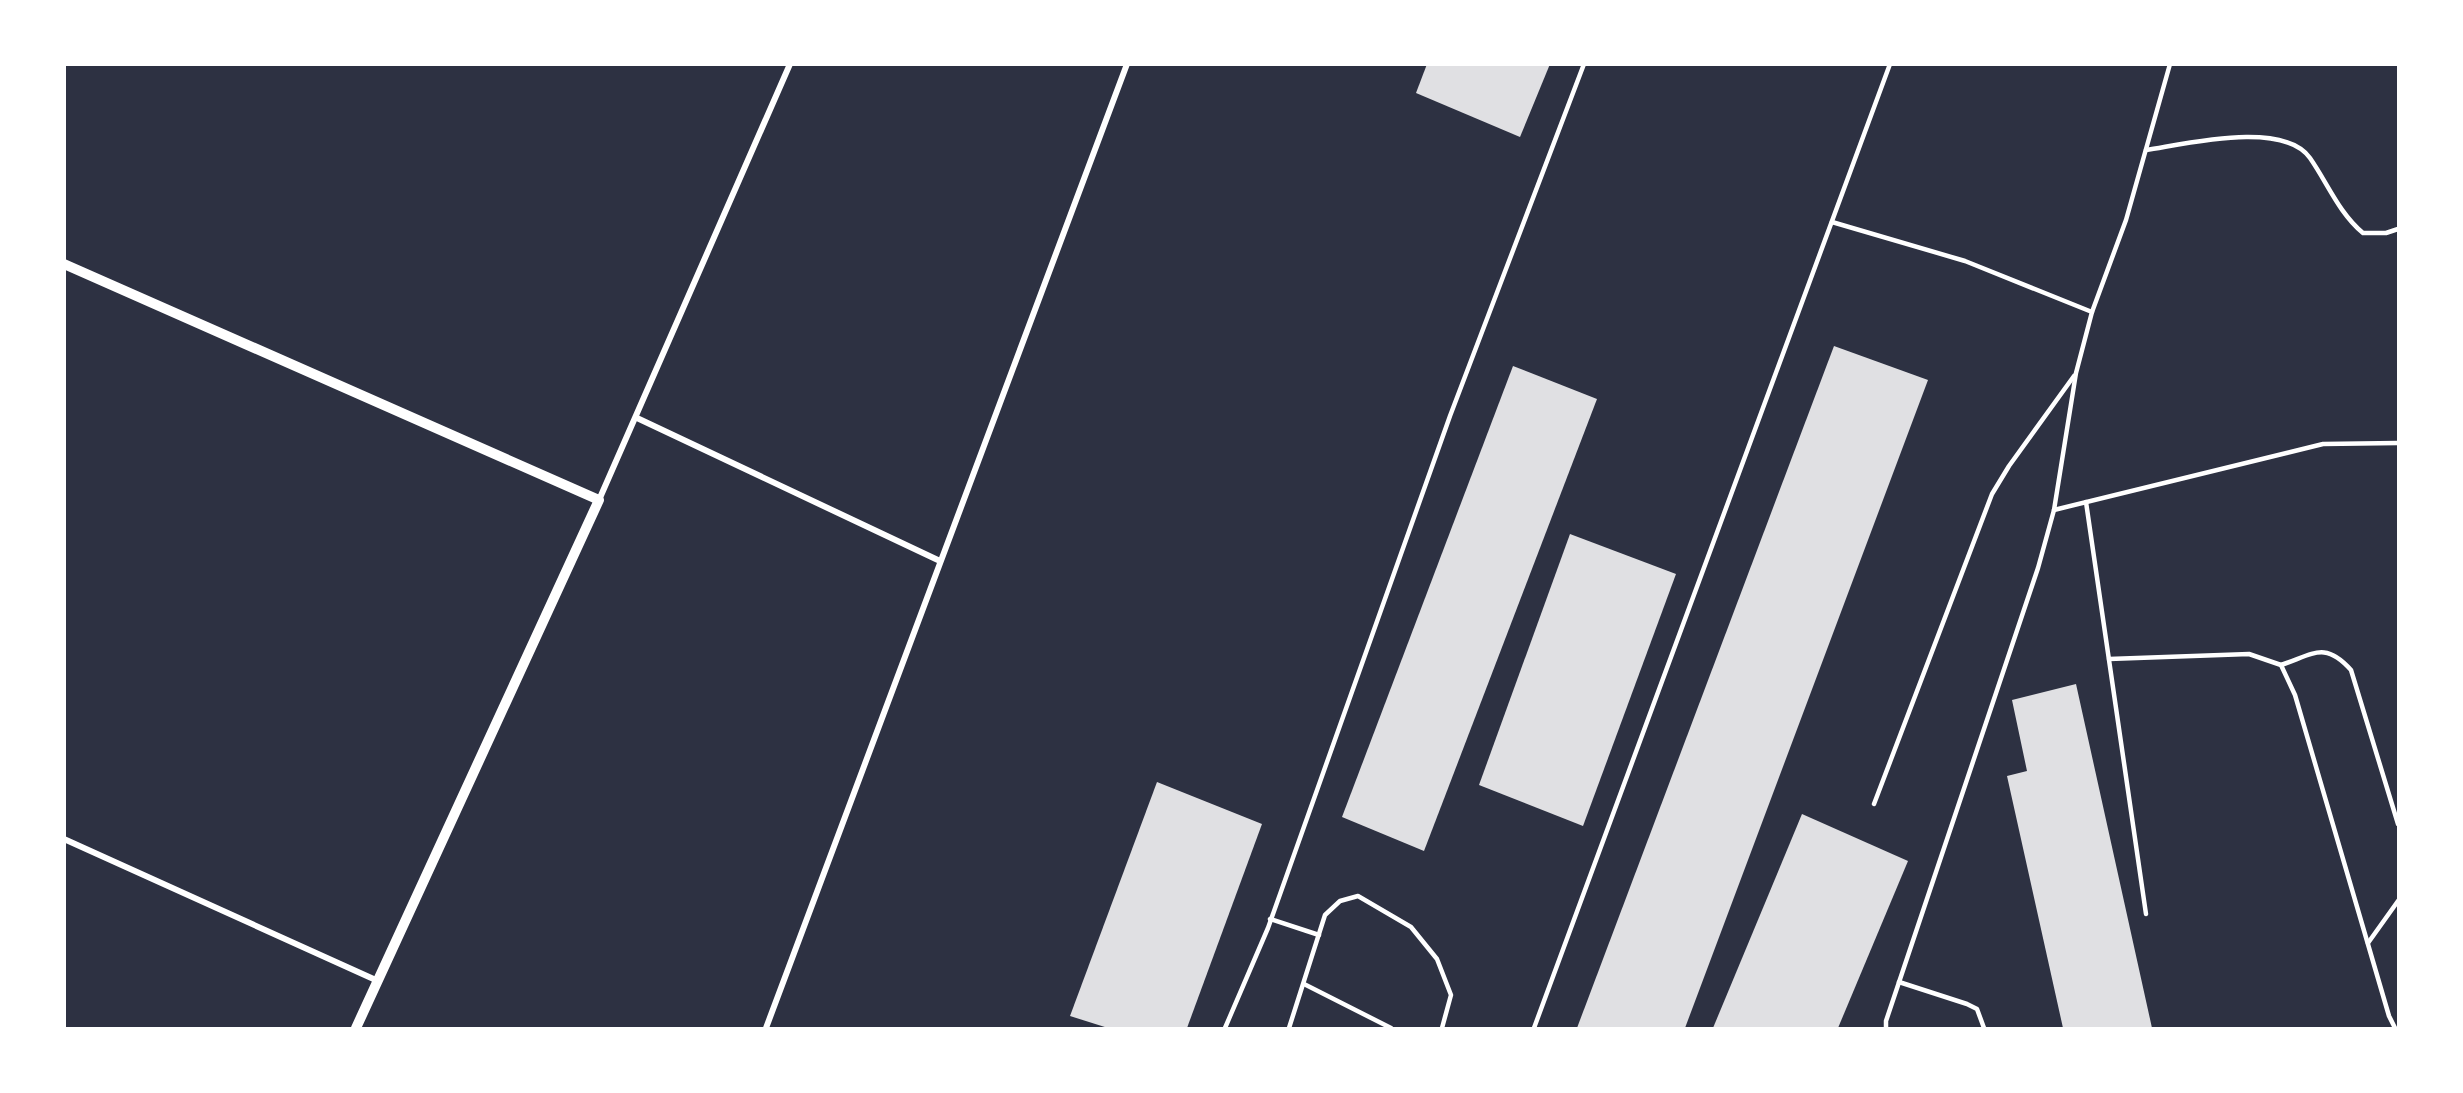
<svg xmlns="http://www.w3.org/2000/svg" width="2463" height="1093" font-family="Manrope,sans-serif">
  <style>
    .building { fill: #e0e0e3 }
    .lines { fill: none; stroke-linecap: round; stroke-linejoin: round }
    .service { stroke: #fff; stroke-width: 4.5 }
    .minor { stroke: #fff; stroke-width: 6 }
    .tertiary { stroke: #fff; stroke-width: 10 }
  </style>
  <rect width="100%" height="100%" fill="#2d3142"/>
  <g class="building">
    <path d="M1427 64H1550L1520 137 1416 93Z"/>
    <path d="M1834 346 1928 380 1685 1028H1577Z"/>
    <path d="M1513 366 1597 399 1424 851 1342 817Z"/>
    <path d="M1570 534 1676 574 1583 826 1479 785Z"/>
    <path d="M2076 684 2152 1028H2063L2007 776 2027 771 2012 700Z"/>
    <path d="M1157 782 1262 824 1187 1028H1108L1070 1016Z"/>
    <path d="M1802 814 1908 861 1838 1028H1713Z"/>
  </g>
  <g class="lines">
    <g class="service">
      <path d="M2146 150C2186 144 2283 120 2310 158 2328 184 2339 213 2363 233H2386L2398 229"/>
      <path d="M1832 222 1965 261 2092 312"/>
      <path d="M2086 502 2146 914"/>
      <path d="M2054 510 2323 444 2398 443"/>
      <path d="M2109 659 2249 654 2281 665 2295 695 2389 1016 2395 1028"/>
      <path d="M2281 665C2314 654 2325 641 2351 670L2398 824"/>
      <path d="M1874 804 1992 494 2009 466 2074 376"/>
      <path d="M1270 919 1319 935"/>
      <path d="M2368 943 2398 901"/>
      <path d="M1899 982 1967 1004 1977 1009 1984 1028"/>
      <path d="M1304 984 1391 1028"/>
      <path d="M1225 1028 1268 928 1450 416 1584 64"/>
      <path d="M1289 1028 1325 915 1340 901 1358 896 1411 927 1437 959 1451 995 1442 1028"/>
      <path d="M1534 1028 1890 64"/>
      <path d="M1886 1028V1021L2038 568 2054 510 2076 373 2092 312 2126 220 2170 64"/>
    </g>
    <g class="minor">
      <path d="M637 418 940 561"/>
      <path d="M599 500 790 64"/>
      <path d="M64 839 378 981"/>
      <path d="M766 1028 1127 64"/>
    </g>
    <path class="tertiary" d="M64 264 599 500 356 1028"/>
  </g>
  <rect width="2463" height="1093" fill="none" stroke="#ffffff" stroke-width="132"/>
</svg>
